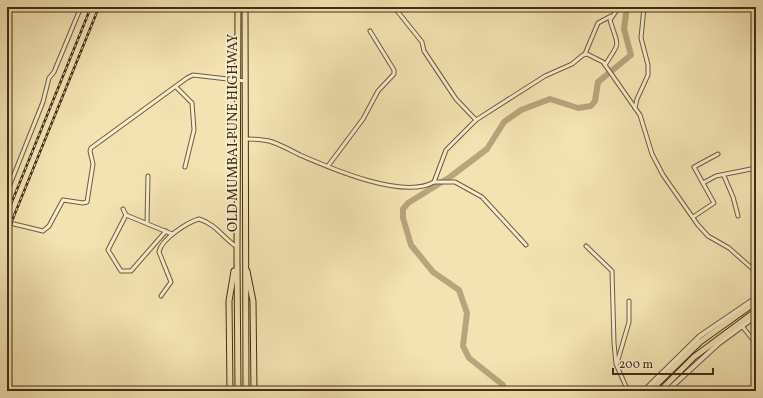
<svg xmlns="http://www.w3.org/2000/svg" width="763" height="398" font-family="Vollkorn,serif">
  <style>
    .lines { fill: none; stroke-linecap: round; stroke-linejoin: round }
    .river { stroke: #b7a57d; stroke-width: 6 }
    .minor-tunnel { stroke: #d0bf93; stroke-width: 3; stroke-dasharray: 3 1.5; stroke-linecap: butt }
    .minor-casing { stroke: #6d5b3e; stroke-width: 5 }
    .tertiary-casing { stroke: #6d5b3e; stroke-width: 6 }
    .trunk-casing { stroke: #402e17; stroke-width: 7 }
    .minor { stroke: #f8edcd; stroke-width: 3 }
    .tertiary { stroke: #f8edcd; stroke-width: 4 }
    .trunk { stroke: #f4e3b2; stroke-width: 5 }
    .rail-casing { stroke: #402e17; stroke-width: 2.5 }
    .rail { stroke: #f8edcd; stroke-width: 1; stroke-dasharray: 3; stroke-linecap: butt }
    .labels { text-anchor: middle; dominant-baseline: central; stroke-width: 3.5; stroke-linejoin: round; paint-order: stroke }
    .street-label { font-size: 14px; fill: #402e17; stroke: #f8edcd }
  </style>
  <rect width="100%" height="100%" fill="#f4e3b2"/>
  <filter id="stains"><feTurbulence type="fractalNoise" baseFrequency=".005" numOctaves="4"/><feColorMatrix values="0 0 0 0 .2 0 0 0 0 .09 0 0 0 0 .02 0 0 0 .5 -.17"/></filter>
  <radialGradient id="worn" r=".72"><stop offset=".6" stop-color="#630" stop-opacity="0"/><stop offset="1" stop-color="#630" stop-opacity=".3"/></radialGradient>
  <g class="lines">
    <path class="river" d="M503 391V385L469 358 463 346 467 313 459 290 433 272 411 245 403 218V209L408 203 450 177 487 149 504 122 521 110 550 99 578 108 591 106 595 101 598 82 631 55 624 29 627 7"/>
    <path class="minor-tunnel" d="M7 221 14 224"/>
    <g class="minor-casing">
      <g id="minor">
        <path d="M394 7 422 42 424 51 456 99 476 120"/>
        <path d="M585 54 598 23 611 16"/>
        <path d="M605 65C622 39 618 48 610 20L619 7"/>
        <path d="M176 87 192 103 194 130 185 167"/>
        <path d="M635 108 637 99 648 75V65L641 38 644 7"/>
        <path d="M245 139C253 139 262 139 269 141 280 144 290 150 300 155 330 168 403 200 434 182L446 150 476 120 545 76 572 64 583 55 587 54 603 62 640 115 652 154 663 175 698 225 708 236 729 248 756 272"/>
        <path d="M328 166 363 119 378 91 394 74V70L370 31"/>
        <path d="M724 176 733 197 738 216"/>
        <path d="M434 182H455L482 197 526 245"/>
        <path d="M703 183 716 176 756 168"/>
        <path d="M7 192 43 102 49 78 54 72 81 7"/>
        <path d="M123 209 126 215 172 234"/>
        <path d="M126 215 108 250 121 271H131L166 231"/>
        <path d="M693 217 714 203 694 167 718 154"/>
        <path d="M147 223 148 176"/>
        <path d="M14 224 43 231 49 226 63 200 83 203 87 202 93 164 90 151 91 148 187 78 193 75 245 81"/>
        <path d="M586 246 612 271 614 343 616 364 628 391"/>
        <path d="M161 296 171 282 159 252C161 239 188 222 199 219 216 224 223 238 237 247"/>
        <path d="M742 326 753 340 756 372"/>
        <path d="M617 363 629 322V301"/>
      </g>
    </g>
    <g class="tertiary-casing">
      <g id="tertiary">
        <path d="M644 391 700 336 756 298"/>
        <path d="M667 391 718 344 756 316"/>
      </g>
    </g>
    <g class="trunk-casing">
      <g id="trunk">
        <path d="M245 7 246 391"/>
        <path d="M247 271 253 301 254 391"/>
        <path d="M230 391 229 301 234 271"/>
        <path d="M238 391 237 258 238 7"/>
        <path d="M650 391 700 342 756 302"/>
        <path d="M660 391 694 357 756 311"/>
      </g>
    </g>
    <use href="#minor" class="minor"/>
    <use href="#tertiary" class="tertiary"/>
    <use href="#trunk" class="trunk"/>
    <g class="rail-casing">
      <g id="rail">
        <path d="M7 214 91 7"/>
        <path d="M7 233 99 7"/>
      </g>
    </g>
    <use href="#rail" class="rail"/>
  </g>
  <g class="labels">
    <g class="street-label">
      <text transform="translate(233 133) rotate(-90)">OLD MUMBAI PUNE HIGHWAY</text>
    </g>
  </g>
  <rect width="763" height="398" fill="none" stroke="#f4e3b2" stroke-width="24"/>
  <rect x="8" y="8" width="747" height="382" fill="none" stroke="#402e17" stroke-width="2"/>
  <rect x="12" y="12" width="739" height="374" fill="none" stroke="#402e17"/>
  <path d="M613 368v6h100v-6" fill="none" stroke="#402e17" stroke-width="2"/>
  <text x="619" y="368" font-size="12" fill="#402e17" stroke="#f8edcd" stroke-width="3" paint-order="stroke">200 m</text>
  <rect width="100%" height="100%" filter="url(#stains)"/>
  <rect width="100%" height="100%" fill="url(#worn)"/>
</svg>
